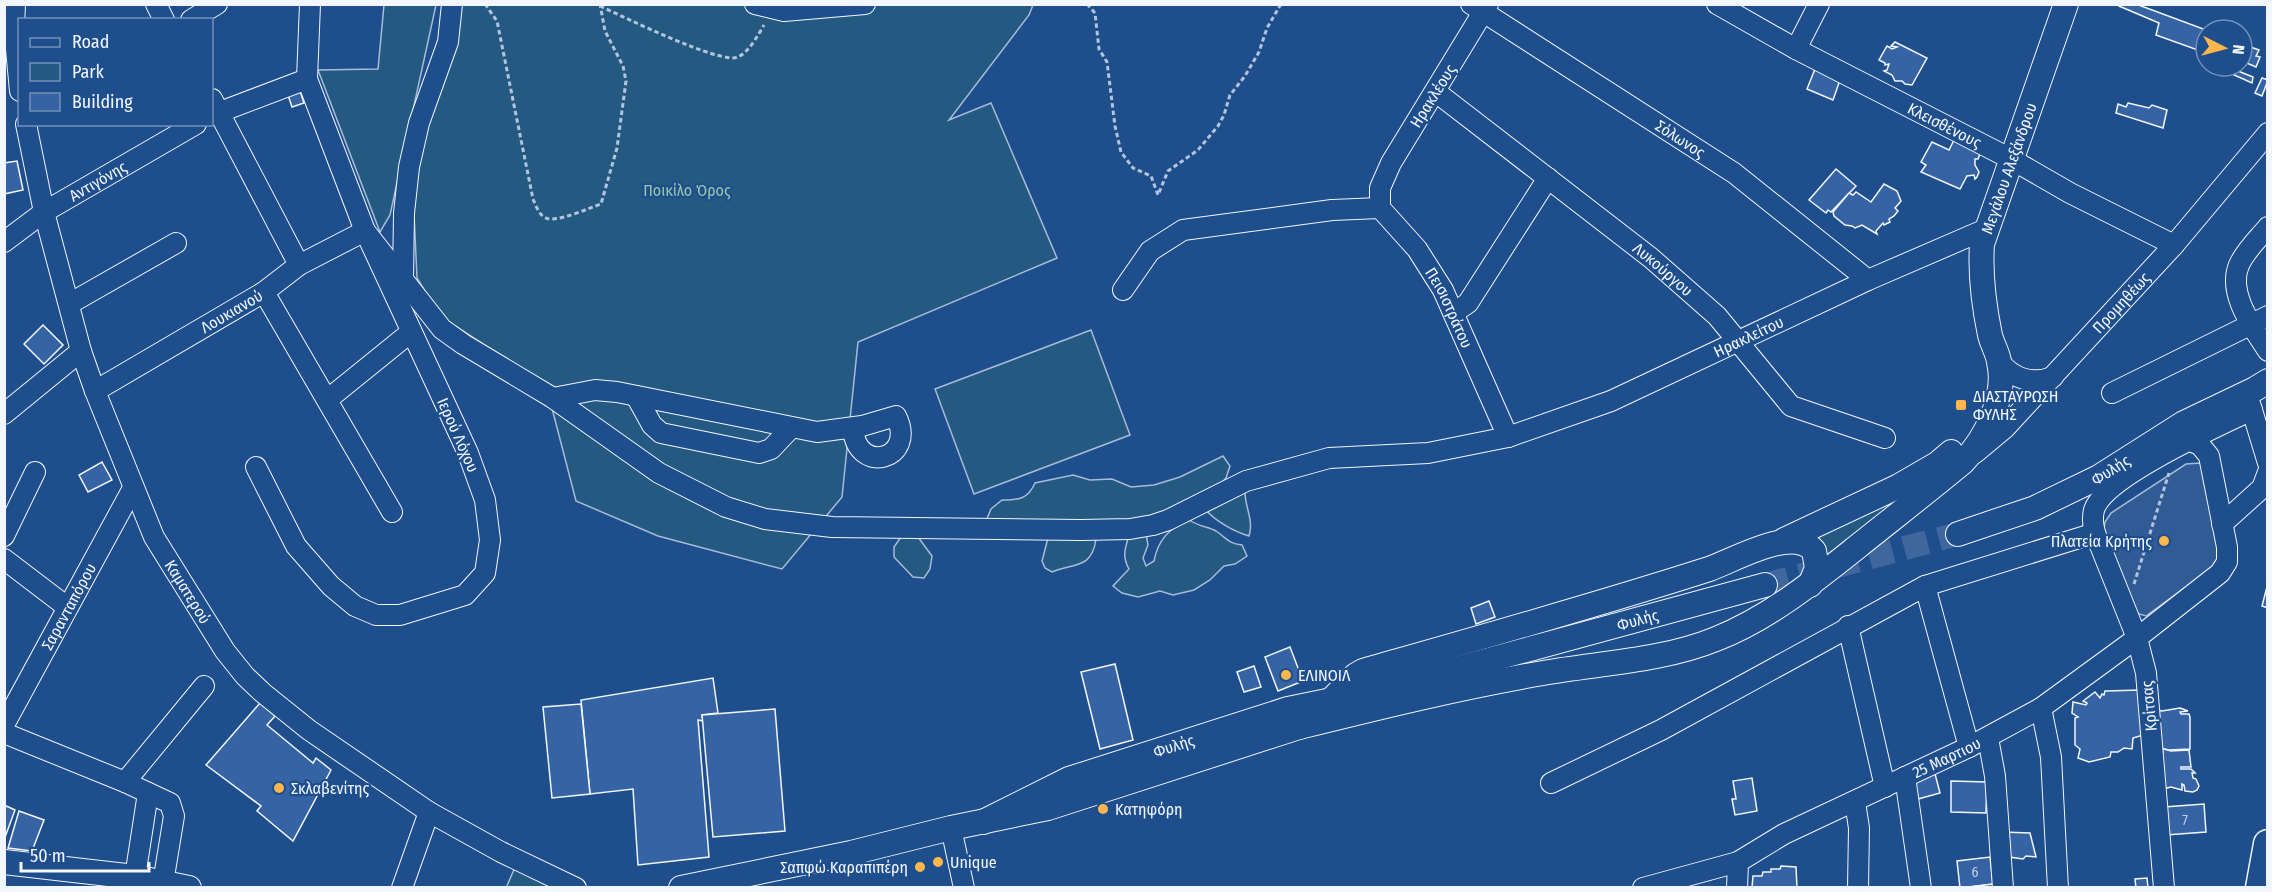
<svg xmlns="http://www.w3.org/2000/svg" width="2272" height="892" font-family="'Fira Sans Condensed',sans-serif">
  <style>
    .green { fill: #245a82; stroke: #a8bbd7; stroke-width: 1.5 }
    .parking { fill: #305b95; stroke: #a8bbd7; stroke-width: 1.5 }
    .building { fill: #3563a3; stroke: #f2f6ff; stroke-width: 1.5 }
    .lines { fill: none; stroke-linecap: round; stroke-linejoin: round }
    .major-tunnel { stroke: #3f679d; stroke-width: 24; stroke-dasharray: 24 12; stroke-linecap: butt }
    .minor-casing { stroke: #f2f6ff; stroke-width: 22 }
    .major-casing { stroke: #f2f6ff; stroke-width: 26 }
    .highway-casing { stroke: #f2f6ff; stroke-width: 31 }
    .path { stroke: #b3c4dc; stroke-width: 3; stroke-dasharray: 4.5 3; stroke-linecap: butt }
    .minor { stroke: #1f4e8c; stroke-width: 20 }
    .major { stroke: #1f4e8c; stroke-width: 24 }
    .highway { stroke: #1f4e8c; stroke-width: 28 }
    .poi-dot { fill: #ffb74d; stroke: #1f4e8c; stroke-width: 2 }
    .labels { text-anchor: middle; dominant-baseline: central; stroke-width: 4.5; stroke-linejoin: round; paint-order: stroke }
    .number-label { font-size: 14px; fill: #c3d1e8 }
    .street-label { font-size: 16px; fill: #f2f6ff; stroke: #1f4e8c }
    .park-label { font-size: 16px; fill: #97c8a6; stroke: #1f4e8c }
    .poi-label { font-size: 16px; fill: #f2f6ff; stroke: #1f4e8c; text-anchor: start }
  </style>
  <rect width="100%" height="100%" fill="#1f4e8c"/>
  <g class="green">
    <path d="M384 5H436L390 215 380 232 318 70 378 69Z"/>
    <path d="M447 5H1033L1029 15 949 120 991 103 1057 258 858 342 842 497 782 569 658 536 576 501 546 385 440 316 417 278 413 192Z"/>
    <path d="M1091 330 1130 435 974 494 935 389Z"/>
    <path d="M1223 456 1230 466 1226 478 1216 489 1145 520 986 521 991 509 1002 500C1019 500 1028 499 1035 483L1073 475 1090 480 1112 479 1131 487 1154 485 1180 477Z"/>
    <path d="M1954 457 1823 560 1814 539Z"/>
    <path d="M1245 492C1245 508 1254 520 1249 536 1235 532 1215 521 1206 510Z"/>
    <path d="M1189 520C1198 526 1208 527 1216 531 1228 539 1227 543 1242 545L1247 556 1235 564 1224 566 1210 580 1194 590 1173 595 1160 591 1138 597 1122 593 1113 586 1129 569C1123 558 1124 551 1128 539L1146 534 1148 545 1143 558 1146 566 1154 561C1158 540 1169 528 1189 520Z"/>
    <path d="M901 537H918L932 556 930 569 924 578 913 577 894 557V547Z"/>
    <path d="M1048 538 1096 539C1092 569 1074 563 1052 572L1045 568 1042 561Z"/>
    <path d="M516 865 544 879 543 883 551 887 506 888Z"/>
  </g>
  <path class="parking" d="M2201 463 2220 552 2217 564 2146 616 2136 613 2104 529 2105 522 2111 513 2186 464Z"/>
  <g class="building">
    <path d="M2120 4H2136L2206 30V53L2156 35 2159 23 2119 6Z"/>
    <path d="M1895 42 1927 58 1912 85 1905 84 1902 81H1895L1892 75 1884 71 1887 70 1889 64 1885 65V63L1879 60 1887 46 1892 49 1897 47 1891 46Z"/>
    <path d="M2242 44 2259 50 2256 56 2260 57 2256 67 2242 61Z"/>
    <path d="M1815 69 1840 80 1833 100 1807 89Z"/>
    <path d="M2233 69 2253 77 2252 83 2232 74Z"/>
    <path d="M2262 78 2268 80 2262 96 2255 93Z"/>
    <path d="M300 91 304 103 292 107 288 95Z"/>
    <path d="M2128 103 2149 108 2152 105 2167 110 2163 128 2116 113 2118 104 2126 107Z"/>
    <path d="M1955 138 1981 151 1978 159H1975V165L1979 172 1977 177 1975 179 1974 175 1967 176 1960 189 1921 172 1926 165 1921 162 1932 142 1949 150Z"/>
    <path d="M17 161 23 190 4 194V163Z"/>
    <path d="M1836 169 1856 186 1831 212 1828 210 1826 213 1809 200Z"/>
    <path d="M1884 184 1897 191 1901 201 1895 208 1898 211 1894 216 1889 219 1890 222 1884 225 1883 223 1876 231 1877 234 1862 225 1855 228 1852 226 1845 225 1834 216 1833 212 1849 193 1853 195 1856 192 1871 202Z"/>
    <path d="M43 325 63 345 44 364 24 344Z"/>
    <path d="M102 462 112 480 88 492 79 475Z"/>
    <path d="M2268 583V608L2262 606Z"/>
    <path d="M1489 601 1495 617 1476 624 1471 608Z"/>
    <path d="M1290 647 1303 681 1278 691 1265 657Z"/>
    <path d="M1115 664 1133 740 1100 749 1081 672Z"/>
    <path d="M1254 666 1261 687 1244 692 1237 672Z"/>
    <path d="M713 678 718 713 702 715 703 721 698 720 709 857 638 865 633 789 590 794 581 700Z"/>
    <path d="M2141 690 2143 735 2133 738 2132 749 2124 748 2118 752H2111L2110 757 2089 762 2078 758 2080 749 2075 745V718L2078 717 2072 713 2073 702 2086 705 2087 703 2083 701 2095 692 2100 698 2102 694 2104 695 2105 691Z"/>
    <path d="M260 703 275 716 267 725 313 763 316 758 331 770 293 841 257 811 261 806 206 765Z"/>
    <path d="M581 704 590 794 552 798 543 707Z"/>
    <path d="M2180 708 2188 711 2180 712 2181 714H2189L2190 717V749L2169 750 2154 747V709L2162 711Z"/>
    <path d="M775 709 785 831 713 837 702 715Z"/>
    <path d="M2160 748 2171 751 2189 750 2191 767H2181V769H2191L2195 773H2192L2193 778 2196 779 2199 786 2197 790 2193 792 2185 791 2184 785 2182 784V790L2171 787 2159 790 2156 753 2163 752Z"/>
    <path d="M1934 770 1940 793 1918 799 1911 777Z"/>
    <path d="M1752 778 1757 811 1735 815 1732 799H1736L1733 781Z"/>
    <path d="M1951 781 1987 782 1986 813 1951 812Z"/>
    <path d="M2204 804 2206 832 2166 835 2164 807Z"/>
    <path d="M4 805 15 810 4 840Z"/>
    <path d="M19 811 44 820 32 851 8 848Z"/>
    <path d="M2002 832 2030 833 2036 857 2026 856 2023 859 2009 857Z"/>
    <path d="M1990 857 1993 884 1960 888 1957 861Z"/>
    <path d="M1781 866 1796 867 1797 888H1752L1753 876H1762L1763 872H1771V869H1780Z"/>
    <path d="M2147 878 2148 888H2136L2135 879Z"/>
    <path d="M1993 884V888H1961Z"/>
  </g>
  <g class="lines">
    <path class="major-tunnel" d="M1765 585 1958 534"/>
    <g class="minor-casing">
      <g id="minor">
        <path d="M15 4 14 28 20 91"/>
        <path d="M156 4 164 20"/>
        <path d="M755 4 784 11 865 4"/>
        <path id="s1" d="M1471 4 1734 173 1868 280"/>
        <path id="s2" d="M1488 4 1391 163 1380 188V208L1417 249 1443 290 1508 437"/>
        <path id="s3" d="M1717 4 1796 49 2011 159 2070 193 2174 245"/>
        <path d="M191 20 217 4"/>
        <path d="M1796 49 1819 4"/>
        <path id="s4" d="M1436 92 1651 258 1717 316 1791 406 1885 438"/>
        <path d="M212 99 299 265"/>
        <path d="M212 115 307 79"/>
        <path id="s5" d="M26 124 44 212 81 351 95 391 154 537 225 651 245 676 263 693 309 730 429 812 501 852 576 888"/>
        <path d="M2268 227C2258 239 2245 251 2239 265 2227 293 2253 328 2268 351"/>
        <path id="s6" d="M365 231 442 329 463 344 553 398 659 473 726 507 765 519 832 527 1081 530 1130 529 1153 525 1168 520 1246 481 1329 458 1428 453 1508 437 1611 401 1868 280 1986 229"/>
        <path id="s7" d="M4 242 44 212 196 124"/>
        <path d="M403 280 404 213 409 167 419 123 448 42 452 4"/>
        <path d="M1123 290 1150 251 1183 230 1332 210 1380 208"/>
        <path d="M264 292 392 512"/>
        <path d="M69 304 176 243"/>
        <path d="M1455 312 1468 303 1548 178"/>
        <path d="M1999 361C2013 379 2031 385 2053 377"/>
        <path id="s8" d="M95 391 264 292 299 265 365 231"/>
        <path d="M2112 393 2268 316"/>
        <path d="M636 396 652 425 661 433 759 453 771 449 791 428"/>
        <path d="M2248 397 2268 463"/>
        <path d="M553 398 595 390 617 392 817 432 862 426 896 416C918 460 856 476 853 428"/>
        <path d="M327 400 411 332"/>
        <path d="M4 414 81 351"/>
        <path id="s9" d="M1975 453 2005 428 2174 245 2268 133"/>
        <path d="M256 467 296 546 331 586 355 606 376 615H400L465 595 485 573 490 540 485 500 468 453 365 231 307 79 310 4"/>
        <path d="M2222 524 2262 488 2268 472"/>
        <path d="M4 536 35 472"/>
        <path d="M4 559 67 607"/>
        <path d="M1925 586 1969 747"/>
        <path d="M1848 626 1885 787"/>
        <path d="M2041 708 2051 757 2058 888"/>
        <path id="s10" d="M4 725 133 488"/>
        <path d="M4 733 125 782 170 803 174 816 163 883"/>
        <path d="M1988 738 1995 776 2003 888"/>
        <path d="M1905 777 1921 888"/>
        <path d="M125 782 204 686"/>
        <path d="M1551 783 1661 730 1925 586 2095 533"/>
        <path d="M1855 802 1859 828 1858 888"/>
        <path d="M951 828 964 888"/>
        <path d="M135 877 148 793"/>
        <path d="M402 888 429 812"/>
        <path id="s11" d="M1643 888 1738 862 1784 834 1969 747 2041 708 2137 638 2220 573 2227 562V547L2209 456 2200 445 2188 440"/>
        <path d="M1737 888 1738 862"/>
        <path d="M2164 888 2146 673 2137 638 2095 533C2093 526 2092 518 2094 510 2104 477 2220 425 2252 410"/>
      </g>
    </g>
    <g class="major-casing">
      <g id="major">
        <path id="s12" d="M1958 534 2035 508 2099 477 2184 423 2255 389 2268 381"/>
        <path d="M1784 540 1899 486 1937 464 1951 452"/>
        <path d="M1331 700 1356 675 1363 671C1479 638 1594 606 1709 569 1735 560 1793 525 1814 551L1817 568 1810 585"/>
        <path id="s13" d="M1299 727C1380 707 1461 687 1543 673 1600 663 1662 661 1716 639 1769 618 1813 582 1857 547 1892 519 1928 491 1963 462 1986 438 2007 396 1999 362 1998 353 1992 344 1990 335 1984 306 1980 274 1982 244L2066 4"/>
        <path id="s14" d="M983 822 1069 779 1288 709 1371 692 1765 585"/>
        <path d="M4 862 135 877 189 888"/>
        <path d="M681 888 851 853 951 828 1048 808 1299 727 1312 721"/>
      </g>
    </g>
    <g class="highway-casing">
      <path id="highway" d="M2260 888 2268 844"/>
    </g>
    <g class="path">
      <path d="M485 4 497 21 533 199C536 206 539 215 546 218 556 223 589 208 601 204L617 148 626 81 623 66 605 31 600 4"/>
      <path d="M1087 4 1095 13 1099 49 1107 62 1115 126 1121 152 1133 168 1151 176 1158 195 1168 171 1198 150 1218 126 1224 115 1230 95 1245 76 1259 52 1267 28 1281 4"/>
      <path d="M600 6C622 16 721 65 738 57 749 52 758 35 764 25"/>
      <path d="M2134 584 2169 473"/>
    </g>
    <use href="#minor" class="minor"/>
    <use href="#major" class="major"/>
    <use href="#highway" class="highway"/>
  </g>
  <g class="poi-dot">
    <rect x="1955" y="399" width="12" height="12" rx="3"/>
    <circle cx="2164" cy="541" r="6"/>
    <circle cx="1286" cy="675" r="6"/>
    <circle cx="279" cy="788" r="6"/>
    <circle cx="1103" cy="809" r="6"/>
    <circle cx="938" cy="862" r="6"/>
    <circle cx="920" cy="867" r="6"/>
  </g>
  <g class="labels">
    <g class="number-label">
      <text x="2185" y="820">7</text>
      <text x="1975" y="872">6</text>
    </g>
    <g class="street-label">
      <text transform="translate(1433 96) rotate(-58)">Ηρακλέους</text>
      <text stroke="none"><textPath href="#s3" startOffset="258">Κλεισθένους</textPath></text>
      <text stroke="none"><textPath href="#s1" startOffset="249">Σόλωνος</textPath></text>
      <text stroke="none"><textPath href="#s13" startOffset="1042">Μεγάλου Αλεξάνδρου</textPath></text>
      <text stroke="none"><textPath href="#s7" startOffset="112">Αντιγόνης</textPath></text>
      <text stroke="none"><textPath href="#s4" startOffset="288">Λυκούργου</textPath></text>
      <text stroke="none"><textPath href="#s9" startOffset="210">Προμηθέως</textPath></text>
      <text stroke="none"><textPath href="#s2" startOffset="356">Πεισιστράτου</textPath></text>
      <text stroke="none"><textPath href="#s8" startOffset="158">Λουκιανού</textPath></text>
      <text stroke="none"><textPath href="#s6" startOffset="1521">Ηρακλείτου</textPath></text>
      <text transform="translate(458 435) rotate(66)">Ιερού Λόχου</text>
      <text stroke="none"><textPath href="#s12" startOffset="166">Φυλής</textPath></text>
      <text stroke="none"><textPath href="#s5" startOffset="498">Καματερού</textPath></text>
      <text stroke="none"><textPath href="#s10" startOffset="135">Σαρανταπόρου</textPath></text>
      <text stroke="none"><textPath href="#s14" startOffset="687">Φυλής</textPath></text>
      <text transform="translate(2149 706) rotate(-95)">Κρίτσας</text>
      <text stroke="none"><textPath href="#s14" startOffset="206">Φυλής</textPath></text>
      <text stroke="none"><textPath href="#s11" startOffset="332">25 Μαρτιου</textPath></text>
    </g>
    <g class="park-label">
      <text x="687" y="190">Ποικίλο Όρος</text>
    </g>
    <g class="poi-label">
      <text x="1973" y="396">ΔΙΑΣΤΑΥΡΩΣΗ<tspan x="1973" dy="18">ΦΥΛΗΣ</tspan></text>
      <text x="2152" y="541" text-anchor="end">Πλατεία Κρήτης</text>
      <text x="1298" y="675">ΕΛΙΝΟΙΛ</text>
      <text x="291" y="788">Σκλαβενίτης</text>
      <text x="1115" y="809">Κατηφόρη</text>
      <text x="950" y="862">Unique</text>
      <text x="908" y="867" text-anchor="end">Σαπφώ Καραπιπέρη</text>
    </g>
  </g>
  <rect width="2272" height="892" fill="none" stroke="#f2f6ff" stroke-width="12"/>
  <rect x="18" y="18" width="195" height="108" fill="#1f4e8c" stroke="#7391ba" stroke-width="1.5"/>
  <rect x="30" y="38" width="30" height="9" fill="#1f4e8c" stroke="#7391ba" stroke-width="1.5"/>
  <text x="72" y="48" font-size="18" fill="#f2f6ff">Road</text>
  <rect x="30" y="63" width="30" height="18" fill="#245a82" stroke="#7391ba" stroke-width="1.5"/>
  <text x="72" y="78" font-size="18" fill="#f2f6ff">Park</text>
  <rect x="30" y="93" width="30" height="18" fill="#3563a3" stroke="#7391ba" stroke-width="1.5"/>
  <text x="72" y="108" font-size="18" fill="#f2f6ff">Building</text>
  <g transform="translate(2224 48) rotate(96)"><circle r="28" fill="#1f4e8c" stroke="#7391ba" stroke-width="1.5"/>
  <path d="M0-4.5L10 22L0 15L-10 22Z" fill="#ffb74d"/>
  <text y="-9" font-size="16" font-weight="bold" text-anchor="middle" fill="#f2f6ff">N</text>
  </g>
  <path d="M21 862v9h128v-9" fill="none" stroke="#f2f6ff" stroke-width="3"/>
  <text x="30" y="862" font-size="18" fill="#f2f6ff" stroke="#1f4e8c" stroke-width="4.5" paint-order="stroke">50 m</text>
</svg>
